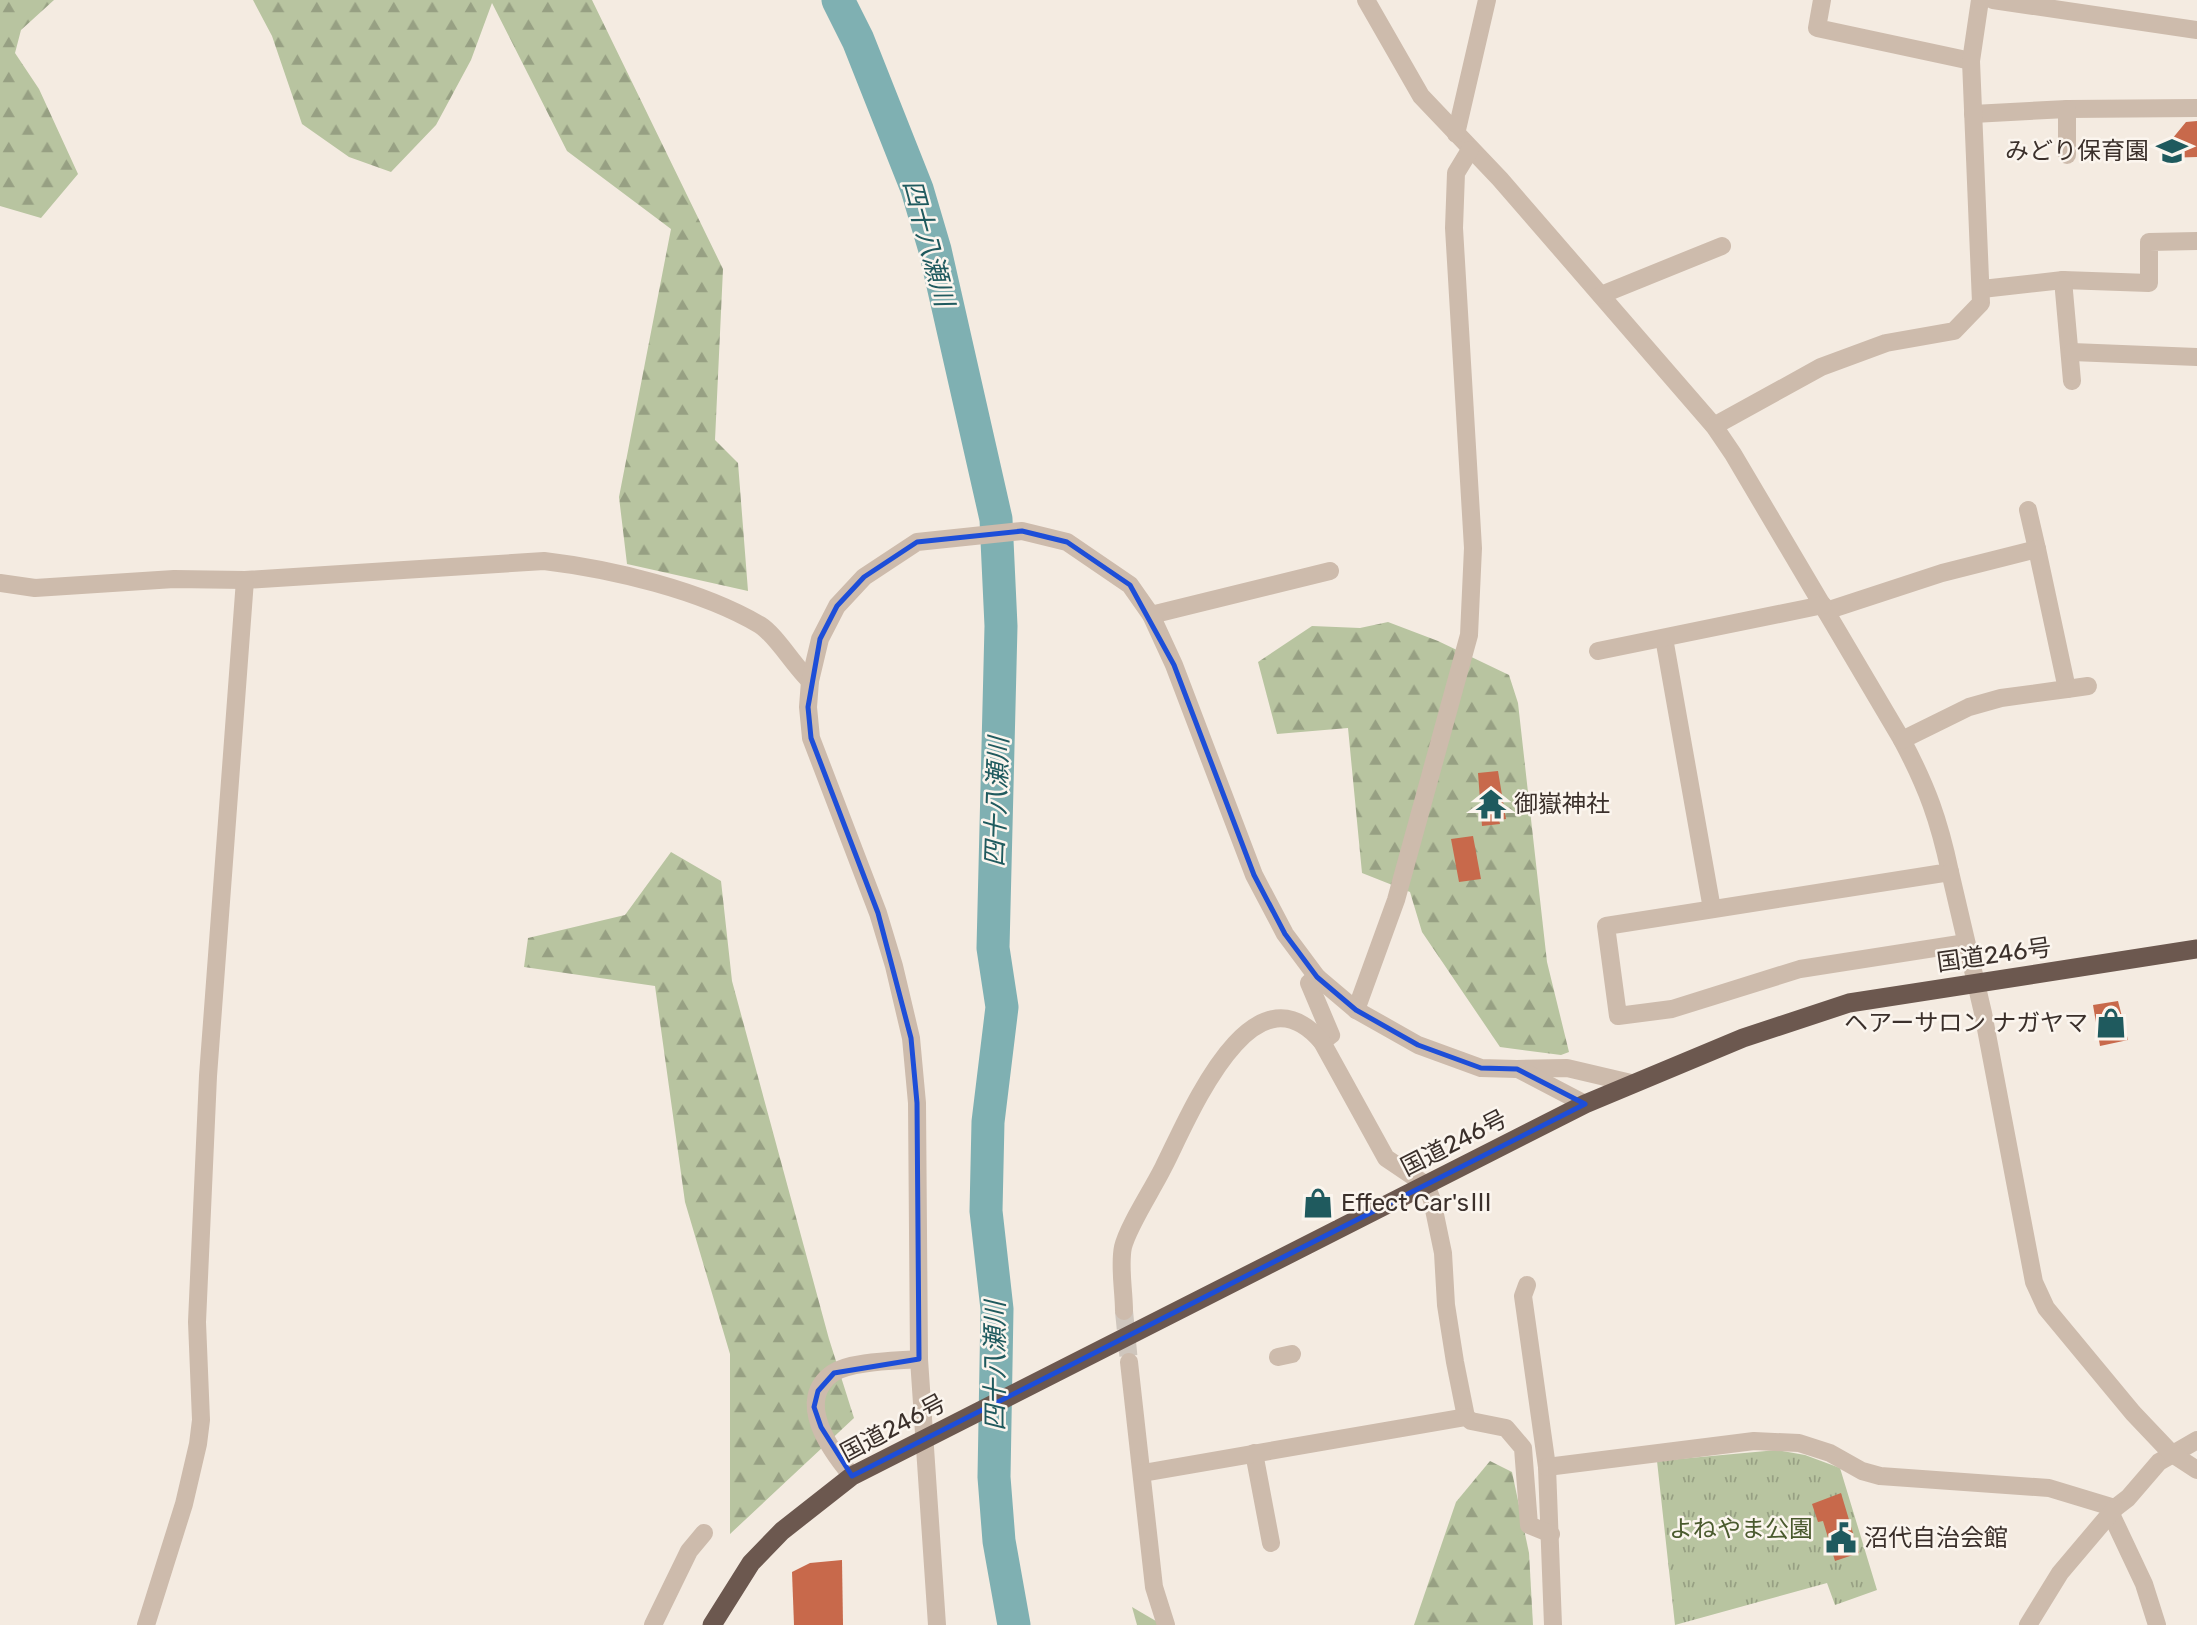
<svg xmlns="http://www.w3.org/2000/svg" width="2197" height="1625" font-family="Rubik,'Noto Sans JP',sans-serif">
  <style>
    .forest { fill: url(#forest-firs) }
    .park { fill: url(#park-tufts) }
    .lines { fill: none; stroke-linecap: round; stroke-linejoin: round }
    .river { stroke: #7fb0b2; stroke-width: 33 }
    .building { fill: #c8694b }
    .minor-tunnel { stroke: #cfc6bd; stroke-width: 18; stroke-dasharray: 18 9; stroke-linecap: butt }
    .minor { stroke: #cdbbac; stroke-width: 18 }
    .tertiary { stroke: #cdbbac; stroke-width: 18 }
    .trunk { stroke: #6c584f; stroke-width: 19 }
    .marked { fill: none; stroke: #1d4ed8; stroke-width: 5; stroke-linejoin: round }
    .labels { text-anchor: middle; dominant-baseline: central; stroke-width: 5; stroke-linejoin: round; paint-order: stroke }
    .poi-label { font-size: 24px; fill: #3b302b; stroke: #fbf5ee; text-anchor: start }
    .street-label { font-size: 24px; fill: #3b302b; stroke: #fbf5ee }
    .park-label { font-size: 24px; fill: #4a5a2e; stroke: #fbf5ee }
    .water-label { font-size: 26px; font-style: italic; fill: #1f5a5e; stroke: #fbf5ee }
  </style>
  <defs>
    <pattern id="forest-firs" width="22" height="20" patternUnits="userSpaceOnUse" patternTransform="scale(1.75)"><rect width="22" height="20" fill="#b8c4a0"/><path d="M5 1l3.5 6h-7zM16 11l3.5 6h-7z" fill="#97a083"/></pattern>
    <pattern id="park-tufts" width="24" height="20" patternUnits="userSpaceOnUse" patternTransform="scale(1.75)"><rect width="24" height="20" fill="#b8c4a0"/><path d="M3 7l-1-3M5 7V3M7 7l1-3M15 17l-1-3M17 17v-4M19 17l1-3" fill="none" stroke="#97a083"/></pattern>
  </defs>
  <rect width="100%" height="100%" fill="#f4ebe1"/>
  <g class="forest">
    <path d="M0 0H54L21 30 15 53 39 89 78 174 41 218 0 206Z"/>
    <path d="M253 0H592L723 269 715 440 738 463 748 591 627 564 619 497 671 229 567 151 492 3 471 60 436 125 391 172 349 157 302 124 272 36Z"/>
    <path d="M1388 622 1438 641 1509 675 1518 703 1547 962 1569 1052 1561 1055 1500 1047 1422 932 1410 892 1362 873 1348 728 1277 734 1258 662 1312 626 1360 628Z"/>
    <path d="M671 852 721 881 732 981 829 1339 854 1418 730 1534V1354L685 1202 655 986 524 967 528 938 625 915Z"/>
    <path d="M1490 1461 1512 1472 1529 1553 1533 1625H1414L1456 1502Z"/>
    <path d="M1132 1607 1161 1624V1625H1137Z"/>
  </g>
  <path class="park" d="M1777 1450 1805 1455 1840 1468 1877 1590 1835 1605 1827 1583 1675 1625 1657 1461Z"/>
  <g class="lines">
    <path class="river" d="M838 0 858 40 917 189 935 250 996 519 1001 626 993 948 1002 1007 988 1122 986 1211 997 1309 994 1477 999 1541 1014 1625"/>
  </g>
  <g class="building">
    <path d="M2197 121V157L2164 158V140L2172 139 2186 122Z"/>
    <path d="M1498 771 1506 819 1499 820 1500 824 1482 826 1478 773Z"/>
    <path d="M1473 836 1481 879 1459 882 1451 839Z"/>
    <path d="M2118 1001 2128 1040 2100 1046 2093 1005Z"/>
    <path d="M1841 1493 1859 1553 1835 1561 1823 1521 1818 1522 1812 1504Z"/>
    <path d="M842 1560 843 1625H794L792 1572 810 1563Z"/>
  </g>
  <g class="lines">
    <path class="minor-tunnel" d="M1124 1311 1129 1362"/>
    <g class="minor">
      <path d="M1366 0 1421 96 1500 179 1714 426 1733 454 1902 740C1927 787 1939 820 1950 872L1606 926 1618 1016 1672 1009 1800 969 1966 943"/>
      <path d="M1822 0 1817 28 1971 61"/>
      <path d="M1993 0 2197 30"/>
      <path d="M1973 114 2067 109 2197 108"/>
      <path d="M1456 134 1487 0"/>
      <path d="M2067 155V109"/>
      <path d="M2063 280 2149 283V242L2197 241"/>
      <path d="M1982 289 2063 280 2072 381"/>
      <path d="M1601 295 1722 246"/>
      <path d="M2072 352 2197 357"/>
      <path d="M1714 426 1821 367 1886 343 1954 331 1981 303 1971 61 1980 0"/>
      <path d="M2028 510 2037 549"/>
      <path d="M0 583 35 588 174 579 245 580 544 561C611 569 701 590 760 625 776 635 794 666 810 681"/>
      <path d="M1826 611 1942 573 2037 549 2067 689 2001 698 1969 707 1902 740"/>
      <path d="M1151 615 1330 571"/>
      <path d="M1664 638 1712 909"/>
      <path d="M1598 651 1823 605"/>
      <path d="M2067 689 2088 686"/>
      <path d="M1317 977 1309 983 1331 1035 1322 1042"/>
      <path d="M1356 1010 1396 900 1469 635 1473 548 1454 228 1456 173 1470 150"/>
      <path d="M1517 1069 1567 1068 1631 1083"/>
      <path d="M1520 1070 1585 1104"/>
      <path d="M1527 1285 1523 1296 1547 1467 1553 1625"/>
      <path d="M1124 1311C1124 1291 1119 1266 1123 1247 1128 1226 1154 1187 1164 1166 1189 1117 1252 959 1322 1042L1386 1158 1426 1185 1432 1200 1443 1253 1446 1305 1455 1362 1466 1417"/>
      <path d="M1278 1357 1292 1354"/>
      <path d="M1129 1362 1154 1587 1166 1625"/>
      <path d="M1254 1453 1271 1543"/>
      <path d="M1547 1467 1754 1441 1799 1443 1830 1453 1862 1471 1880 1476 2049 1488 2115 1508 2128 1498 2159 1462 2197 1440"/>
      <path d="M1143 1473 1466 1417 1471 1421 1506 1428 1523 1448 1529 1525 1551 1534"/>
      <path d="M2111 1514 2144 1584 2157 1625"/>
      <path d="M146 1625 184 1504 198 1444 201 1420 197 1322 208 1076 245 580"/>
      <path d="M653 1625 689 1551 704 1533"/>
      <path d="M2028 1625 2060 1573 2115 1508"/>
    </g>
    <g class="tertiary">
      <path d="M1950 872 1983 1013 2034 1282 2046 1308 2133 1413 2171 1453 2197 1470"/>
      <path d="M852 1476C830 1450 794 1400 833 1373 851 1361 897 1361 919 1359"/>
      <path d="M937 1625 919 1359 917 1103 911 1038 894 966 878 913 811 738 808 707 810 681 820 639 837 606 864 577 917 542 1022 531 1067 542 1130 585 1151 615 1174 665 1254 875 1285 934 1317 977 1356 1010 1418 1045 1481 1068 1517 1069"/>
    </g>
    <path class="trunk" d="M712 1625 751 1563 782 1531 852 1476 1585 1104 1743 1038 1849 1003 2197 949"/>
  </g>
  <path class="marked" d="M1022 531 1067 542 1130 585 1174 665 1254 875 1285 934 1317 977 1356 1010 1418 1045 1481 1068 1517 1069 1585 1104 852 1476 821 1427 814 1407 818 1391 834 1373 919 1359 917 1103 911 1038 878 913 811 738 808 707 820 639 837 606 864 577 917 542Z"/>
  <defs>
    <g id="school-bare" transform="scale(2.415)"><path d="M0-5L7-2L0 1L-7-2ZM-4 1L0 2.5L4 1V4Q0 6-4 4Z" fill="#1f5a5e" stroke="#fbf5ee" stroke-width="2.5" paint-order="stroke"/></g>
    <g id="temple-bare" transform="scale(2.415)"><path d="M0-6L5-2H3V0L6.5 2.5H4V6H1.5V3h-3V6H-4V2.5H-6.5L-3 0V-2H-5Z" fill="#1f5a5e" stroke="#fbf5ee" stroke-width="2.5" paint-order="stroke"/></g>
    <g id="shop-bare" transform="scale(2.415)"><path d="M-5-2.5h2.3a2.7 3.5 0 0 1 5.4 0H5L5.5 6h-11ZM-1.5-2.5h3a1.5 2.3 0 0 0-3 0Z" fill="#1f5a5e" stroke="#fbf5ee" stroke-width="2.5" paint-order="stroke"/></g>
    <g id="civic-bare" transform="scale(2.415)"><path d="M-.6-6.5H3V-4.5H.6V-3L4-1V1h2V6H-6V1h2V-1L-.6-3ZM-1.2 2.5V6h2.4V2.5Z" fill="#1f5a5e" stroke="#fbf5ee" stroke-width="2.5" paint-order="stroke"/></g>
  </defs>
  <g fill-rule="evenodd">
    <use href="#school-bare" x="2172" y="151"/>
    <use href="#temple-bare" x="1491" y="804"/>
    <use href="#shop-bare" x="2111" y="1023"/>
    <use href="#shop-bare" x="1318" y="1203"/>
    <use href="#civic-bare" x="1841" y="1538"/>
  </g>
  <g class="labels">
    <g class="poi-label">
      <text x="2149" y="151" text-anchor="end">みどり保育園</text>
      <text x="1514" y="804">御嶽神社</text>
      <text x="2088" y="1023" text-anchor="end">ヘアーサロン ナガヤマ</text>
      <text x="1341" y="1203">Effect Car'sⅢ</text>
      <text x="1864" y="1538">沼代自治会館</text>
    </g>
    <g class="street-label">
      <text transform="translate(1994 955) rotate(-8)">国道246号</text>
      <text transform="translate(1454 1143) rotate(-27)">国道246号</text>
      <text transform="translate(893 1428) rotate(-28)">国道246号</text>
    </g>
    <g class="park-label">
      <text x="1741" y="1529">よねやま公園</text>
    </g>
    <g class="water-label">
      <text transform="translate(928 243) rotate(75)">四十八瀬川</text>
      <text transform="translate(997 802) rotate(-88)">四十八瀬川</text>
      <text transform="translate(995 1366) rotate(-90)">四十八瀬川</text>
    </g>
  </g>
</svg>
